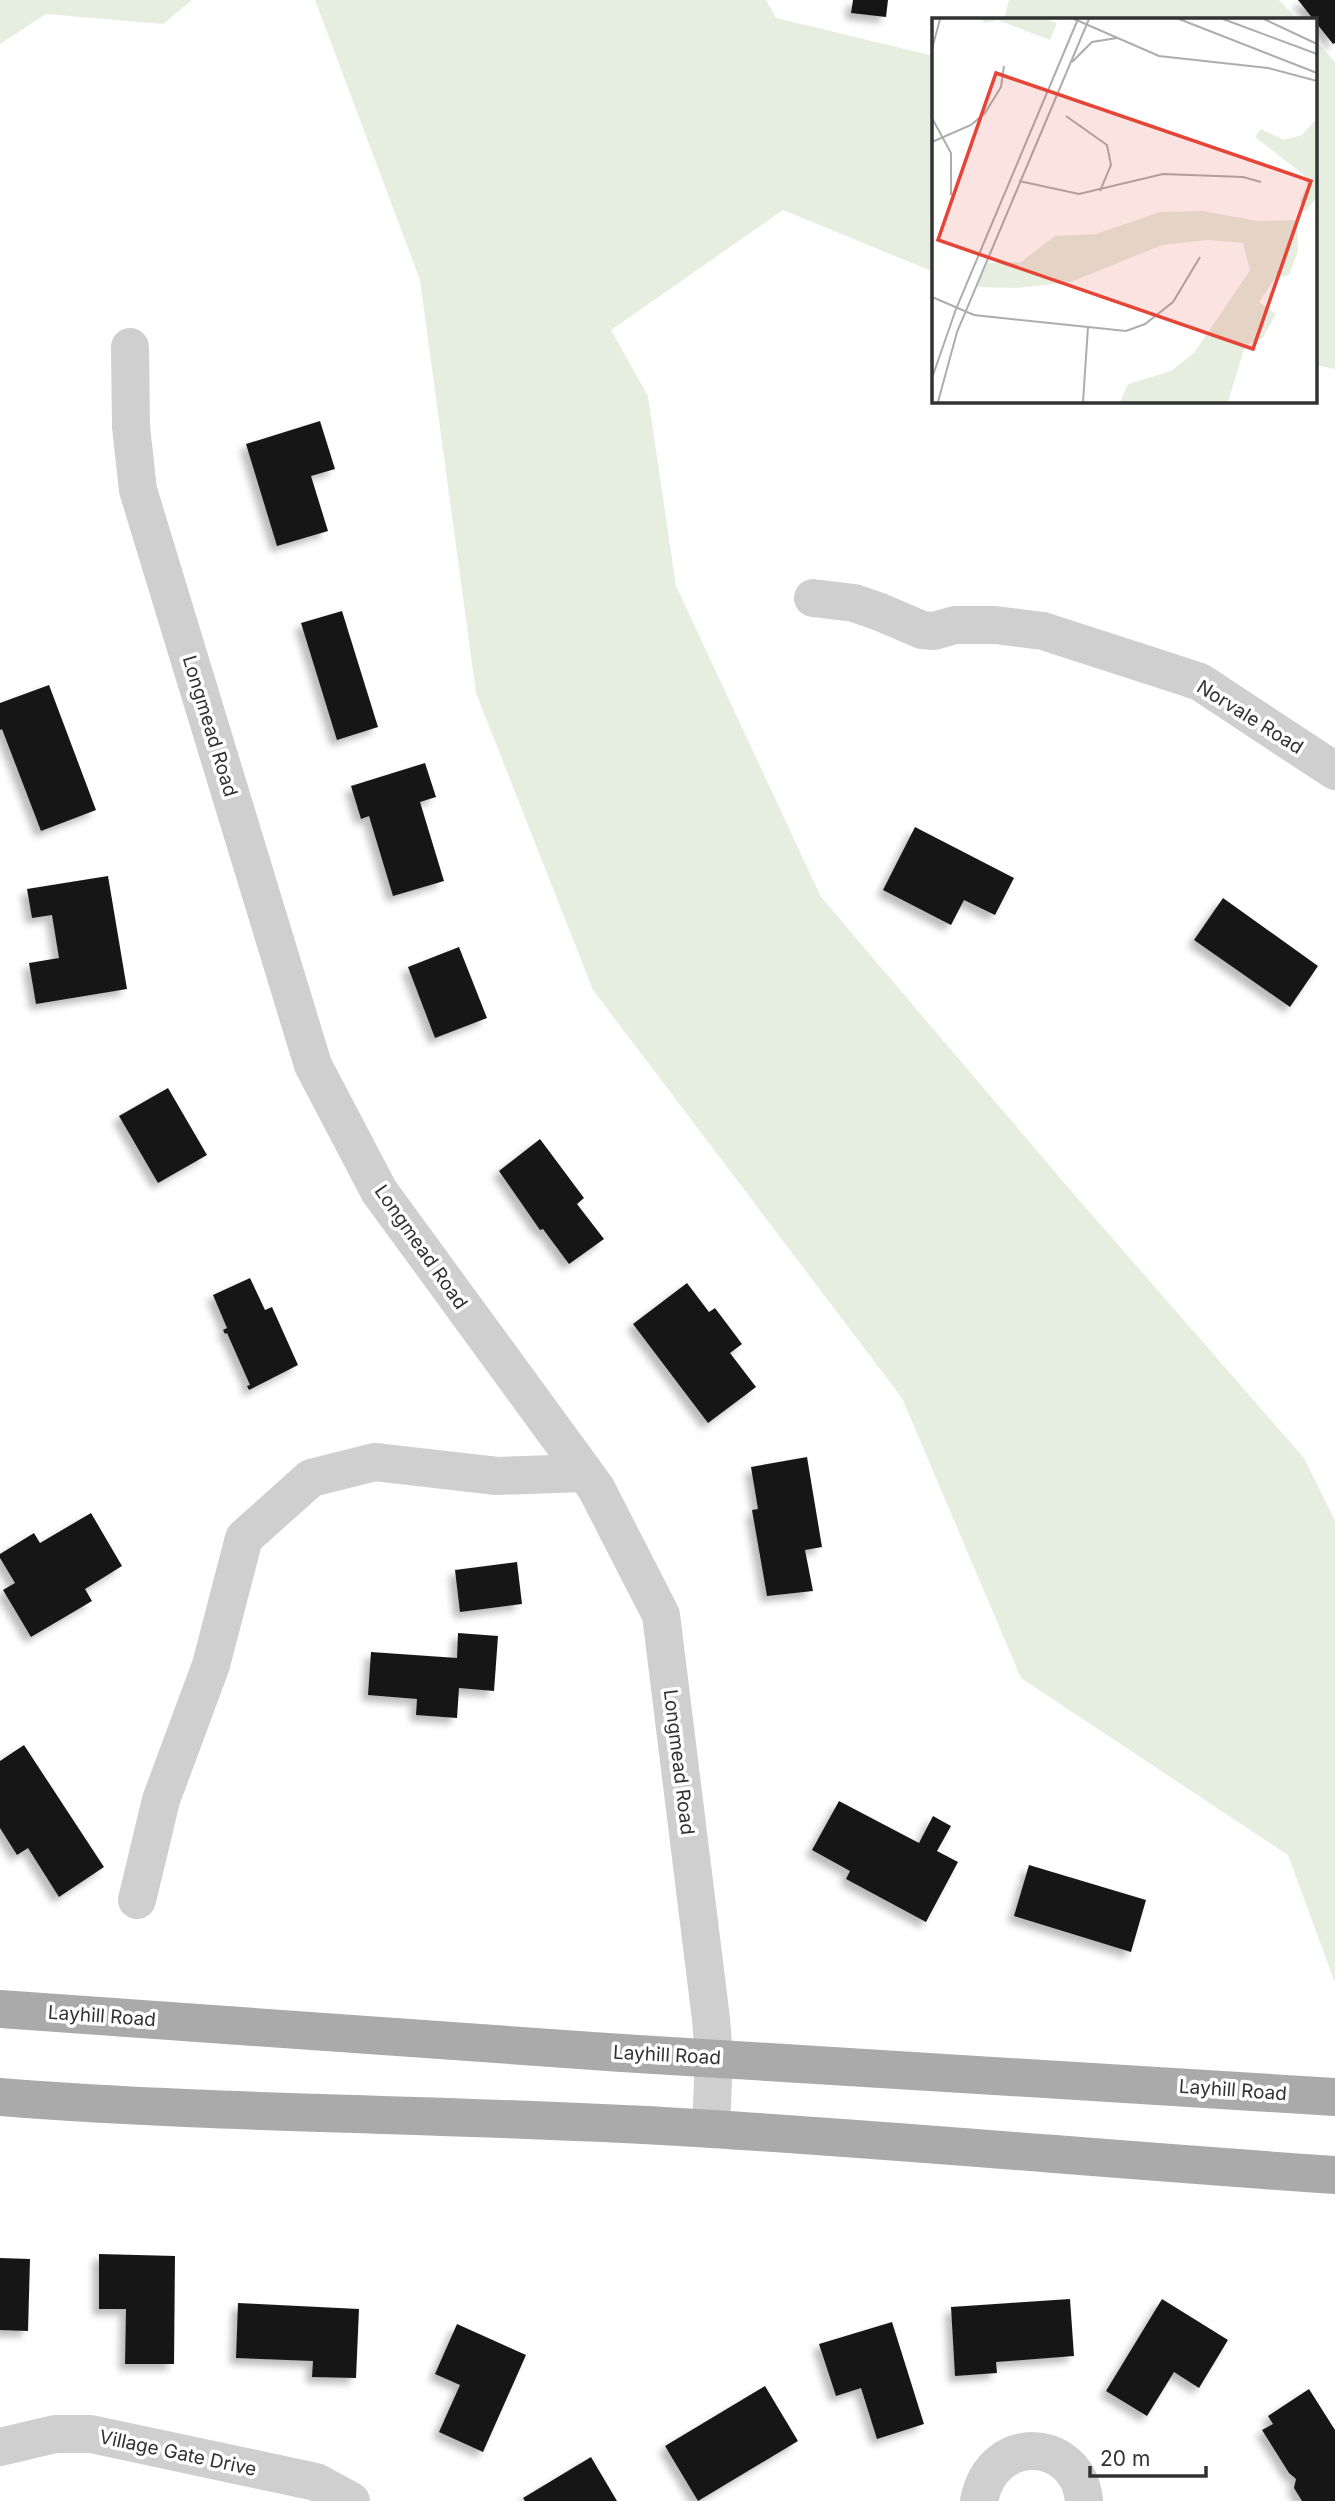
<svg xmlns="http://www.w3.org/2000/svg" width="1335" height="2501" font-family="Inter,sans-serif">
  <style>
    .green { fill: #e6eee0 }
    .building { fill: #191919; filter: url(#shadow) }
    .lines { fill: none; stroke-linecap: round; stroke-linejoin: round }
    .minor { stroke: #cfcfcf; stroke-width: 38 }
    .major { stroke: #aaa; stroke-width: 38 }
    .labels { text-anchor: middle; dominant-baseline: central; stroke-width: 7; stroke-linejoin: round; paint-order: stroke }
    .street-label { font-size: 19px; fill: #323232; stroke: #fff }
    .inset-road { fill: none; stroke: #adadad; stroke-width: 2 }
    .view { fill: #e64437; fill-opacity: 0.15; stroke: #e64437; stroke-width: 3.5 }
    .inset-edge { fill: none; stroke: #323232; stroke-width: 3.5 }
  </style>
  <defs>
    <filter id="shadow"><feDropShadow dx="-6" dy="6" stdDeviation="3.5" flood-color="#0004"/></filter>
  </defs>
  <rect width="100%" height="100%" fill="#fff"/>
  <g class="green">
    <path d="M0 0H192L163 24 46 14 0 44Z"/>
    <path d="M315 0H766L776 18 934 56V272L783 210 611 330 648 396 676 586 821 897 1078 1199 1304 1458 1335 1521V1983L1288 1855 1021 1678 902 1398 593 990 476 693 420 280Z"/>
    <path d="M1009 0H1279L1297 19H1004Z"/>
    <path d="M1316 41 1335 62V369L1316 365Z"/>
  </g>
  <g class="building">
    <path d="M853 0H888L886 17 851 13Z"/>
    <path d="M1298 0H1335V43L1333 44Z"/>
    <path d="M320 421 335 469 311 476 328 531 277 546 246 444Z"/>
    <path d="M342 611 378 727 337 740 301 623Z"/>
    <path d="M49 685 96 810 41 831 2 729 0 730V703Z"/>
    <path d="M425 763 436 797 420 802 444 881 393 896 369 816 361 819 351 786Z"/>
    <path d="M915 827 1014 878 995 915 964 900 951 925 883 890Z"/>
    <path d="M108 876 127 989 36 1004 29 963 59 958 52 915 32 918 27 889Z"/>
    <path d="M1223 898 1318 966 1290 1007 1194 940Z"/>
    <path d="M459 947 487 1018 435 1038 408 967Z"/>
    <path d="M168 1088 207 1155 158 1183 119 1116Z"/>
    <path d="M540 1139 584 1198 577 1204 604 1239 569 1264 543 1229 540 1230 499 1171Z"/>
    <path d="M250 1278 265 1310 272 1307 298 1365 249 1390 247 1386 250 1385 227 1333 225 1334 223 1330 227 1328 213 1295Z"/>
    <path d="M687 1283 709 1312 715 1308 742 1344 730 1353 756 1387 708 1423 633 1324Z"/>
    <path d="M807 1457 822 1547 805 1550 813 1591 767 1596 752 1510 758 1509 751 1467Z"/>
    <path d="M91 1513 122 1566 85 1589 92 1601 31 1637 3 1590 15 1583 0 1558V1554L34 1533 40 1543Z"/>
    <path d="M517 1562 522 1604 460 1612 455 1570Z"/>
    <path d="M458 1633 498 1636 494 1691 459 1688 457 1718 416 1715 417 1699 368 1695 371 1652 457 1658Z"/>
    <path d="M24 1745 104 1867 59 1897 28 1848 17 1855 0 1828V1761Z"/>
    <path d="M839 1801 919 1843 933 1816 951 1826 937 1851 958 1862 926 1922 846 1879 850 1871 812 1850Z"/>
    <path d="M1029 1865 1146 1900 1131 1952 1014 1916Z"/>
    <path d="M99 2254 175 2256 174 2364H125L126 2309H99Z"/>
    <path d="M0 2258 30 2259 28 2331 0 2330Z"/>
    <path d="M1070 2299 1074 2356 996 2362 997 2373 955 2376 951 2307Z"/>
    <path d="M1162 2299 1228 2340 1199 2388 1174 2372 1147 2416 1106 2391Z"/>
    <path d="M238 2303 359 2309 356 2378 312 2377 313 2361 236 2358Z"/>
    <path d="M892 2322 924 2424 877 2439 861 2388 836 2396 819 2344Z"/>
    <path d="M457 2324 526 2355 483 2452 439 2432 460 2385 435 2374Z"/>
    <path d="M765 2386 798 2441 698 2501 665 2446Z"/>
    <path d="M1309 2389 1335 2430V2501H1302L1294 2488 1296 2479 1289 2473 1262 2430 1273 2424 1268 2416Z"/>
    <path d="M591 2457 617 2501H525L523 2498Z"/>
  </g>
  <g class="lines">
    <g class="minor">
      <path d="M130 347 131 427 138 490 313 1065 379 1191 596 1488 661 1615 711 2019 714 2057 711 2129"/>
      <path d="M813 598 854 603 880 612 922 630 934 631 955 625H995L1043 631 1182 676 1200 682 1335 771"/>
      <path d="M137 1900 161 1800 211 1665 244 1538 311 1478 375 1462 497 1476 584 1473"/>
      <path d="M0 2447 55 2434H91L316 2482 351 2501"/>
      <path d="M979 2501C993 2430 1079 2439 1084 2501"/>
    </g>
    <g class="major">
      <path d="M0 2009 622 2053 1335 2097"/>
      <path d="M0 2097C237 2116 475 2113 712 2129 920 2142 1127 2161 1335 2175"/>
    </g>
  </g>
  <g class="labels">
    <g class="street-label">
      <text transform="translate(1250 717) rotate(32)">Norvale Road</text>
      <text transform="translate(210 726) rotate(73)">Longmead Road</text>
      <text transform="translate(421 1247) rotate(55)">Longmead Road</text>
      <text transform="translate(679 1762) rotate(83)">Longmead Road</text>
      <text transform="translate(102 2016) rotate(4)">Layhill Road</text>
      <text transform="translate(667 2055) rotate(3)">Layhill Road</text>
      <text transform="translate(1233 2090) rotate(4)">Layhill Road</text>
      <text transform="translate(178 2453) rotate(12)">Village Gate Drive</text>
    </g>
  </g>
  <g transform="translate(932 18)">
    <rect width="385" height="385" fill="#fff"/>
    <path d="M48 1H113L125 5 118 22 66 2 53 5ZM385 100V179L373 194 368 182 375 168 372 157 323 119 329 111 352 122 370 117ZM271 193 325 203 365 202 366 233 357 257 343 260 327 284 344 296 330 321 313 328 296 384H188L196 366 239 353 262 335 318 252 311 225 276 222 230 227 139 264 85 270 45 269 55 245 89 244 123 218 164 216 228 194Z" fill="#e6eee0"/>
    <path class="inset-road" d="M142 1 227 38 336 50 385 63M247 1 385 55M291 1 385 36M332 1 385 26M0 31 8 1M140 44 160 24 185 20M134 98 175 127 179 147 168 173M0 100 19 135V177M0 124 39 107 53 95 69 69 72 48M87 163 147 176 231 156 311 159 329 164M0 279 42 297 194 313 213 306 241 284 268 239M0 360 24 291 146 1M6 384 25 314 157 1M151 384 156 309"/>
    <path class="view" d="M64 55 379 163 321 331 6 222Z"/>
    <rect width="385" height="385" class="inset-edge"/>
  </g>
  <path d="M1090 2466v10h116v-10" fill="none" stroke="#323232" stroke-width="3.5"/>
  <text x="1100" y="2466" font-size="21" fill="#323232" stroke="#ffffff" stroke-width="5" paint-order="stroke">20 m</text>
</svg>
